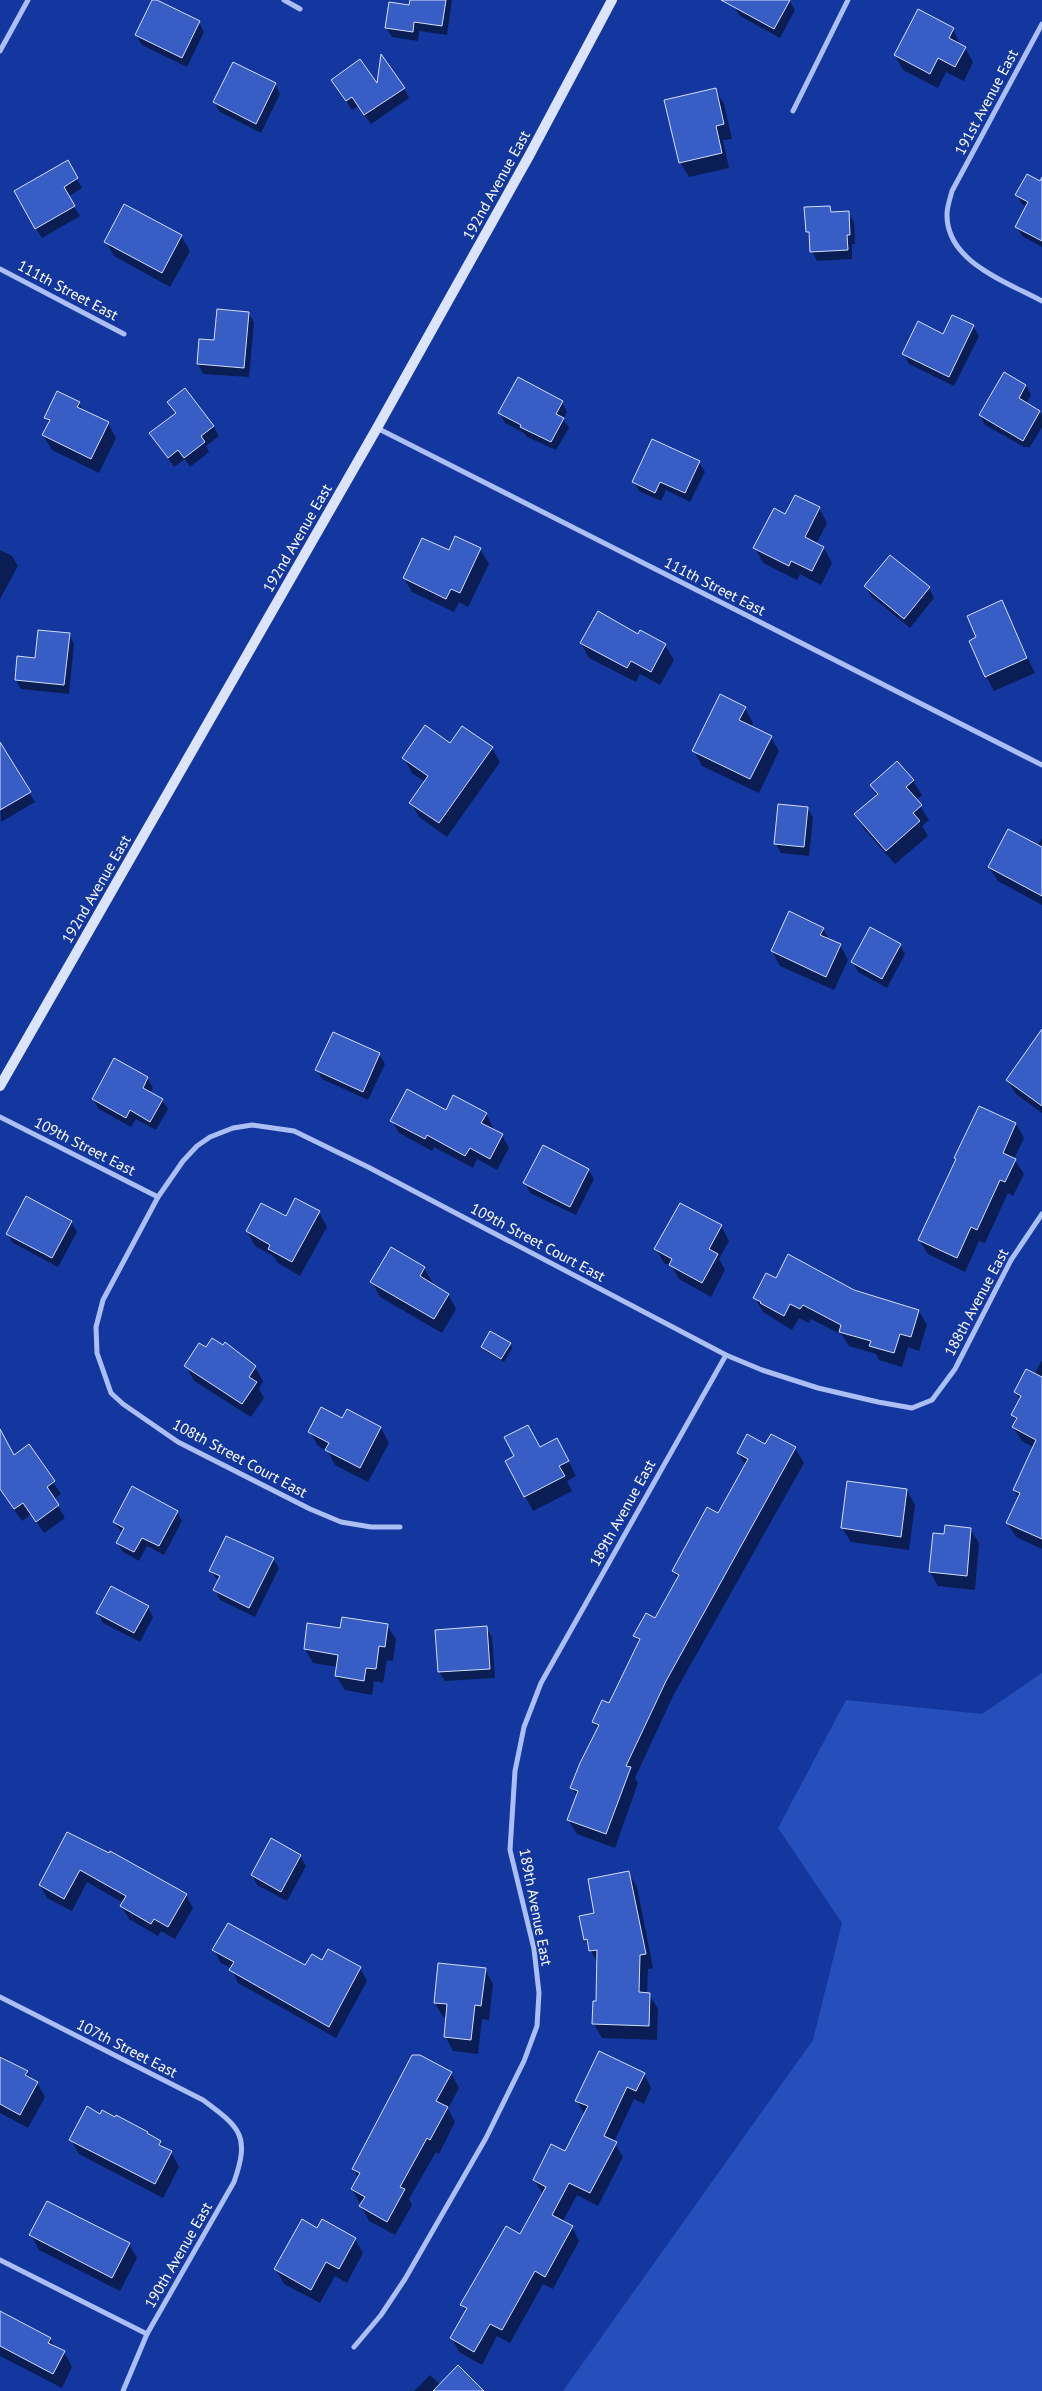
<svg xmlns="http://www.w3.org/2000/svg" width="1042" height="2391" font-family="'PT Sans',sans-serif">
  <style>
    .green { fill: #264fbc }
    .shadow { fill: #0007 }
    .building { fill: #385dc4; stroke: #d3dffd }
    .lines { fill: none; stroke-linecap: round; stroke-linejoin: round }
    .street { stroke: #abbff4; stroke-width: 5 }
    .secondary { stroke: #dbe3fd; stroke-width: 10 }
    .labels { text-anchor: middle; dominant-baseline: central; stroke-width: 4; stroke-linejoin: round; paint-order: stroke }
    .street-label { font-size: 15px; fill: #fff; stroke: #13379e }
  </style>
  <rect width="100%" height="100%" fill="#13379e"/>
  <path class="green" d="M1042 1673V2391H563L813 2040 842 1923 778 1828 846 1700 982 1714Z"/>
  <g class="shadow">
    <path d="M154 0 199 22 204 32 187 67 142 45 136 35Z"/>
    <path d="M411 0H452L447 35 419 31 418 41 392 37 386 28 410 6Z"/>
    <path d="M738 0H789L795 10 780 38 740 16 734 7Z"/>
    <path d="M953 29 960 45 965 48 973 62 964 81 946 72 938 88 903 70 895 55Z"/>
    <path d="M275 84 280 94 261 133 220 112 214 102Z"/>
    <path d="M378 86 404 88 409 98 371 124 358 106 352 110 338 89Z"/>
    <path d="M715 89 724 104 732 139 723 140 729 168 689 177 680 162Z"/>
    <path d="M67 162 82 188 68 197 80 216 42 238 15 192Z"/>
    <path d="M1042 183V247L1022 236 1017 227 1027 207 1022 204 1017 195Z"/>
    <path d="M125 206 181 236 190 251 170 287 114 256 106 242Z"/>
    <path d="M830 208 833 213 848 212 854 222 855 244H852V259L817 261 812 251 811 239 807 232Z"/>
    <path d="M248 313 254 322 249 377 203 374 198 364 200 340 215 341Z"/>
    <path d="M973 326 979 336 954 386 909 364 904 354 943 336Z"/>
    <path d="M1026 385 1031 395 1026 404 1040 412 1042 416V427L1030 447H1024L985 425 980 415Z"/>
    <path d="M169 402 213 426 219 436 206 446 209 452 190 467 185 459 174 467 151 434 176 414Z"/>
    <path d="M562 402 567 412 563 419 569 428 556 450 527 437 524 433 505 423 500 413Z"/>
    <path d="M79 403 84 412 108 423 116 438 99 473 52 450 43 435 49 423 46 418Z"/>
    <path d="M699 462 705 472 690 502 666 490 661 501 639 491 634 482Z"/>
    <path d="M819 508 827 523 816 544 824 548 832 563 821 585 800 574 797 580 763 563 755 548 786 516Z"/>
    <path d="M480 549 489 564 468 607 459 602 454 612 412 592 404 578 449 552Z"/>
    <path d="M0 550 12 556 18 566 0 599Z"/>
    <path d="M890 556 929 588 934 598 910 628 871 596 866 586Z"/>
    <path d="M1001 602 1035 673 994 691 986 676 978 638Z"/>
    <path d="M641 632 665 645 674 660 660 685 640 674 636 682 589 658 581 643 639 635Z"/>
    <path d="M69 634 74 644 69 694 21 689 16 680Z"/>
    <path d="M745 708 753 723 751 727 771 737 779 751 759 793 702 766 694 751Z"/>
    <path d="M451 744 492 748 500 762 447 837 419 817 411 803 425 782 412 773 404 758Z"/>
    <path d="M7 756 35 802 1 822 0 761Z"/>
    <path d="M897 762 913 781 922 795 916 800 929 820 922 826 928 836 895 864 864 829 856 814 877 796 871 785Z"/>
    <path d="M807 808 813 817 809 856 781 853 775 843Z"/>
    <path d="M1042 838V905L998 881 989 867 1037 846Z"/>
    <path d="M823 929 830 941 840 945 848 960 834 990 780 966 772 951Z"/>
    <path d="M900 945 905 954 887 988 858 972 853 962Z"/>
    <path d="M1042 1031V1113L1016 1094 1007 1080Z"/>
    <path d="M379 1054 385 1064 368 1100 322 1079 317 1070Z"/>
    <path d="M147 1078 153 1088 150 1093 162 1100 168 1109 156 1130 136 1119 131 1127 99 1109 93 1099Z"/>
    <path d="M979 1107 1016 1124 1024 1138 1014 1159 1024 1174 1013 1196 1008 1193 985 1243 979 1241 965 1272 928 1254 919 1240Z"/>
    <path d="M446 1111 486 1114 493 1127 491 1130 502 1135 509 1148 497 1170 477 1159 473 1168 434 1147 432 1151 399 1133 392 1121Z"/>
    <path d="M588 1169 594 1179 576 1215 530 1193 525 1183Z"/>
    <path d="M319 1212 327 1227 300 1276 278 1263 273 1256 255 1246 247 1231 286 1218Z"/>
    <path d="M71 1222 77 1232 58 1267 13 1243 7 1234Z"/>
    <path d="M721 1226 729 1241 719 1259 725 1270 711 1297 679 1279 672 1267 664 1263 656 1249Z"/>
    <path d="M391 1249 424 1268 433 1283 431 1285 448 1294 456 1309 442 1333 380 1297 372 1282Z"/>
    <path d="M776 1280 854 1291 919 1311 927 1325 919 1351 908 1347 902 1367 879 1360 876 1354 849 1346 842 1335 811 1319 809 1323 799 1318 792 1330 763 1312 755 1298Z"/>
    <path d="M510 1343 512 1348 504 1362 485 1351 482 1347Z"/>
    <path d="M1042 1360V1452L1022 1441 1013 1427 1016 1421 1013 1415 1020 1400 1015 1392 1034 1375Z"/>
    <path d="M186 1366 255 1367 263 1381 259 1389 264 1398 251 1417 194 1381Z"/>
    <path d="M347 1410 381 1428 389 1443 368 1482 335 1465 328 1452 318 1446 310 1432 342 1420Z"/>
    <path d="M0 1431 14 1456 29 1446 61 1494 54 1499 65 1518 44 1533 31 1514 22 1521 0 1489Z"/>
    <path d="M772 1435 795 1448 804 1463 673 1696 635 1778 638 1783 615 1848 577 1834 568 1820 577 1796 572 1788 598 1729 593 1722 609 1705 640 1644 635 1636 655 1620 678 1579 673 1571 719 1514 745 1465 738 1453 766 1446Z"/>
    <path d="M540 1449 565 1454 576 1476 567 1481 572 1491 533 1511 506 1461Z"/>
    <path d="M1042 1462V1549L1016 1537 1007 1523 1019 1498 1014 1490Z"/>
    <path d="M907 1490 915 1505 909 1550 851 1542 842 1528Z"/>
    <path d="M177 1512 182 1521 164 1555 147 1546 139 1561 123 1552 117 1543 122 1533 114 1522Z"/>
    <path d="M970 1529 979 1543 975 1590 938 1586 930 1572 945 1535Z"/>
    <path d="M273 1559 279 1568 255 1617 220 1600 215 1590 219 1582 211 1571Z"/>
    <path d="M148 1607 153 1617 140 1642 103 1623 98 1613Z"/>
    <path d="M387 1625 396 1639 393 1661 387 1660 383 1683 374 1681 372 1695 345 1690 336 1676 338 1667 313 1663 305 1649 341 1629Z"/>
    <path d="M486 1628 492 1637 495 1678 445 1681 439 1672Z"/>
    <path d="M68 1833 186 1895 193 1908 175 1939 161 1931 158 1936 129 1919 121 1906 123 1903 87 1882 72 1911 47 1898 40 1885Z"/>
    <path d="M271 1840 300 1856 306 1866 287 1901 257 1885 252 1875Z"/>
    <path d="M629 1873 637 1887 653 1968 648 1969 647 1994H649L658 2009 657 2040 602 2038 594 2024 597 2002 598 1964 585 1940 581 1917 596 1914Z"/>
    <path d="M214 1950 306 1967 323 1962 360 1968 367 1981 336 2038 238 1983 231 1968 221 1963Z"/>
    <path d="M485 1969 493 1984 489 2020 482 2019 478 2054 453 2051 445 2036 447 2018 443 2017 435 2003Z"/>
    <path d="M0 2055 27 2072 31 2080 37 2083 45 2097 28 2128 0 2113Z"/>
    <path d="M451 2073 459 2088 448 2109 455 2122 439 2154 436 2152 409 2199 412 2205 395 2235 369 2221 352 2189 358 2178 353 2169Z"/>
    <path d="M644 2074 651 2088 644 2104 634 2099 614 2142 623 2157 598 2206 577 2195 563 2221 572 2227 579 2241 553 2289 543 2284 510 2343 497 2336 482 2365 459 2352 452 2338 466 2312 462 2305 520 2235 543 2194 534 2180 565 2152 585 2115 577 2101Z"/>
    <path d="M101 2115 149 2136 160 2142 164 2149 171 2152 179 2167 163 2198 79 2154 71 2140Z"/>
    <path d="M31 2235 129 2244 137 2258 120 2291 39 2250Z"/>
    <path d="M355 2239 363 2253 347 2283 335 2276 320 2303 284 2284 276 2269Z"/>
    <path d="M0 2313 50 2339 55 2348 64 2352 72 2367 62 2388 0 2356Z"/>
    <path d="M430 2375 441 2385 482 2391H414Z"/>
  </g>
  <g class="building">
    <path d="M152 0H157L200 21 182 58 135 35Z"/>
    <path d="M410 0H446L442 26 414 22 413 32 385 28 389 2 409 5Z"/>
    <path d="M721 0H790L774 29Z"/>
    <path d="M918 9 954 28 949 38 966 47 955 67 938 58 930 74 894 55Z"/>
    <path d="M381 54 405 88 364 115 352 97 346 101 331 80 360 59 377 83Z"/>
    <path d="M233 62 276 83 256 124 213 102Z"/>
    <path d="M716 88 724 124 716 126 722 153 679 163 664 100Z"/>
    <path d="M68 160 78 178 64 187 75 206 35 229 14 191Z"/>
    <path d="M1027 174 1040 181 1042 177V241L1015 227 1028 202 1015 195Z"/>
    <path d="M124 204 182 235 162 273 104 242Z"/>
    <path d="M830 206 831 212 849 211 850 235H847L848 250 810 252 809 232H806L804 207Z"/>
    <path d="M217 309 249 312 244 368 197 364 199 339 214 340Z"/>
    <path d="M952 315 974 325 949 377 902 354 918 321 943 334Z"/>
    <path d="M1004 372 1026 385 1019 398 1040 411 1023 441 979 415Z"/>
    <path d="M518 377 563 401 556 414 564 418 551 442 520 427 521 425 498 413Z"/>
    <path d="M185 388 214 426 201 436 205 442 184 458 178 450 168 458 149 433 176 413 167 402Z"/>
    <path d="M57 391 80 402 77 407 109 422 91 459 42 435 50 420 44 418Z"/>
    <path d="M652 439 700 461 685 493 660 482 655 493 632 482Z"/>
    <path d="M795 495 820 507 805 537 824 547 812 571 791 561 789 566 753 548 774 508 785 514Z"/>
    <path d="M455 536 481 548 460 593 451 589 446 599 403 578 422 538 449 550Z"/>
    <path d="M890 555 930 587 904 619 864 586Z"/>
    <path d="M1002 600 1027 658 985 677 969 641 976 637 967 616Z"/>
    <path d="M598 611 638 634 640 630 666 644 651 672 631 661 627 668 580 643Z"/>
    <path d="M38 630 70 633 64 685 15 680 17 656 35 658Z"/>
    <path d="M720 694 746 707 739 720 772 736 750 779 692 751Z"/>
    <path d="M425 725 450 743 462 726 493 747 439 823 409 803 428 776 402 758Z"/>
    <path d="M0 742 31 792 0 810Z"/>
    <path d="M897 761 914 780 906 787 922 805 913 813 920 821 886 851 854 814 878 794 870 785Z"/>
    <path d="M778 804 808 807 804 847 774 844Z"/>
    <path d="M1008 829 1042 847V896L988 867Z"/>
    <path d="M789 911 824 928 820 935 841 944 826 977 771 951Z"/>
    <path d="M870 927 901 944 882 979 851 962Z"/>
    <path d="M1042 1029V1106L1006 1080Z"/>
    <path d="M333 1032 380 1053 363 1092 315 1070Z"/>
    <path d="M114 1058 148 1077 143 1088 163 1099 150 1122 130 1110 126 1118 92 1099Z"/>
    <path d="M407 1089 446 1110 453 1095 487 1113 481 1123 503 1134 490 1159 470 1148 465 1156 427 1135 425 1139 390 1121Z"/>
    <path d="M979 1106 1016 1123 1003 1153 1016 1159 1005 1182 1000 1180 977 1230 971 1227 957 1258 918 1240 956 1159 954 1158Z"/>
    <path d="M543 1145 589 1169 570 1207 523 1183Z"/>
    <path d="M26 1196 72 1221 52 1258 6 1234Z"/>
    <path d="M295 1198 320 1211 292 1262 268 1249 270 1245 246 1231 261 1203 286 1216Z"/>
    <path d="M680 1203 722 1225 709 1249 718 1254 702 1283 669 1265 672 1259 654 1249Z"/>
    <path d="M391 1247 425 1267 420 1276 449 1294 434 1319 370 1282Z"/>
    <path d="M788 1254 854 1290 919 1310 911 1337 900 1334 894 1353 869 1346 871 1341 839 1332 841 1325 803 1305 800 1309 790 1304 784 1316 760 1303 761 1302 753 1298 766 1273 776 1278Z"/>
    <path d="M490 1331 511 1343 501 1359 481 1347Z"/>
    <path d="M212 1338 223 1345 225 1342 256 1366 249 1377 257 1382 242 1404 184 1366 199 1343 206 1347Z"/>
    <path d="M1026 1369 1042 1377V1539L1006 1523 1020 1493 1013 1490 1036 1440 1012 1427 1017 1418 1011 1415 1021 1396 1014 1392Z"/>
    <path d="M321 1407 342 1418 347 1409 381 1427 360 1468 325 1450 329 1443 308 1432Z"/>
    <path d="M528 1425 540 1447 557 1438 569 1461 559 1466 565 1476 524 1497 505 1461 514 1456 504 1437Z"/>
    <path d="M0 1429 14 1455 29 1444 55 1481 47 1487 59 1505 36 1522 23 1503 14 1509 0 1489Z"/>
    <path d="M747 1434 765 1444 771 1434 796 1447 666 1681 626 1766 631 1767 606 1834 567 1820 578 1791 570 1788 580 1763 599 1725 592 1722 602 1700 609 1703 640 1639 633 1636 646 1613 655 1618 679 1575 672 1571 707 1507 718 1513 748 1459 737 1453Z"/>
    <path d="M847 1481 907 1489 901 1537 841 1528Z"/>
    <path d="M132 1486 178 1511 159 1546 142 1538 134 1552 116 1543 124 1528 113 1522Z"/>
    <path d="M945 1525 971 1528 967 1576 929 1572 933 1533 944 1534Z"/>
    <path d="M226 1536 274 1558 249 1608 213 1590 220 1576 209 1571Z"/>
    <path d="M111 1586 149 1606 134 1633 96 1613Z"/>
    <path d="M342 1617 388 1624 385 1647 379 1646 376 1669 366 1668 364 1681 335 1676 338 1655 304 1649 307 1623 340 1628Z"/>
    <path d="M487 1626 490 1669 438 1672 435 1630Z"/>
    <path d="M67 1832 109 1853 110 1851 187 1894 168 1927 154 1919 151 1924 120 1906 126 1896 80 1870 64 1899 39 1885Z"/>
    <path d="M271 1838 301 1855 281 1892 251 1875Z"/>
    <path d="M629 1871 646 1954 640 1955 639 1992 650 1993 649 2026 592 2024 593 2001H596L597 1950 589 1951 587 1939 584 1940 579 1916 594 1913 588 1879Z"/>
    <path d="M228 1923 305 1965 312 1954 322 1960 328 1949 361 1967 329 2027 229 1970 234 1962 212 1950Z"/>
    <path d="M438 1963 486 1968 481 2006 475 2005 471 2040 444 2037 447 2004 434 2003Z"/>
    <path d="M599 2051 645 2073 636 2091 627 2087 604 2136 617 2142 590 2193 569 2183 552 2215 573 2226 545 2277 535 2271 502 2330 490 2324 474 2352 450 2338 467 2308 460 2305 506 2226 520 2234 546 2187 533 2180 551 2144 565 2151 588 2106 575 2101Z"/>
    <path d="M412 2055H420L452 2072 436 2101 448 2107 430 2140 427 2138 400 2187 405 2189 387 2222 359 2206 365 2197 351 2189 360 2173 352 2169Z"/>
    <path d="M0 2057 28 2071 25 2075 38 2082 20 2115 0 2104Z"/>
    <path d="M87 2106 100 2114 102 2110 115 2117 116 2115 148 2132 147 2133 161 2141 159 2145 172 2151 155 2184 69 2140Z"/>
    <path d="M47 2201 130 2243 112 2278 29 2235Z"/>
    <path d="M302 2219 317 2228 322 2219 356 2238 339 2269 326 2262 311 2290 274 2269Z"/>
    <path d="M0 2311 51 2338 48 2343 65 2351 53 2374 0 2346Z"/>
    <path d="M458 2365 484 2391H433Z"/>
  </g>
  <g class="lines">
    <g class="street">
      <path d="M284 0 300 9"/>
      <path d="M1042 24 952 191C950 199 947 207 947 214 946 262 1007 282 1042 301"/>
      <path d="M0 51 28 0"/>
      <path d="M793 111 848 0"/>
      <path d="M0 269 124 334"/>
      <path d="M377 428 1042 765"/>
      <path d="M0 1117 158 1197"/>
      <path d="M400 1527H371L341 1522 310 1509 178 1442 123 1404 111 1393 97 1353 96 1327 103 1300 158 1197 183 1161 197 1146 210 1137 233 1128 252 1125 294 1131 368 1167 726 1355 762 1370 818 1388 878 1402 912 1408 932 1400 955 1369 1011 1260 1042 1214"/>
      <path d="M0 1997 203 2100C241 2128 250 2136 234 2182L147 2334 123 2391"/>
      <path d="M0 2260 147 2334"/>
      <path d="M354 2347 381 2315 405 2279 486 2138 524 2061 537 2026 539 1993 534 1949 510 1850 515 1771 524 1727 541 1683 726 1355"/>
    </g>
    <path class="secondary" d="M0 1086 377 428 529 156 612 0"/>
  </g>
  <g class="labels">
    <g class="street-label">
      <text transform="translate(986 102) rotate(-62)">191st Avenue East</text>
      <text transform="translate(496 185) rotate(-61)">192nd Avenue East</text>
      <text transform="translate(68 290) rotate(28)">111th Street East</text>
      <text transform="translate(297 538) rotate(-60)">192nd Avenue East</text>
      <text transform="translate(715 586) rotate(27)">111th Street East</text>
      <text transform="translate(96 889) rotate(-60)">192nd Avenue East</text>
      <text transform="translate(85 1146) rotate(27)">109th Street East</text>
      <text transform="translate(538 1242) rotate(28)">109th Street Court East</text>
      <text transform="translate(976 1302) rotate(-62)">188th Avenue East</text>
      <text transform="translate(240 1458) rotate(28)">108th Street Court East</text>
      <text transform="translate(622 1513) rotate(-61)">189th Avenue East</text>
      <text transform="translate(536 1907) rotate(79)">189th Avenue East</text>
      <text transform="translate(127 2048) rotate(27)">107th Street East</text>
      <text transform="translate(178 2255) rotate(-60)">190th Avenue East</text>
    </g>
  </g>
</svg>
